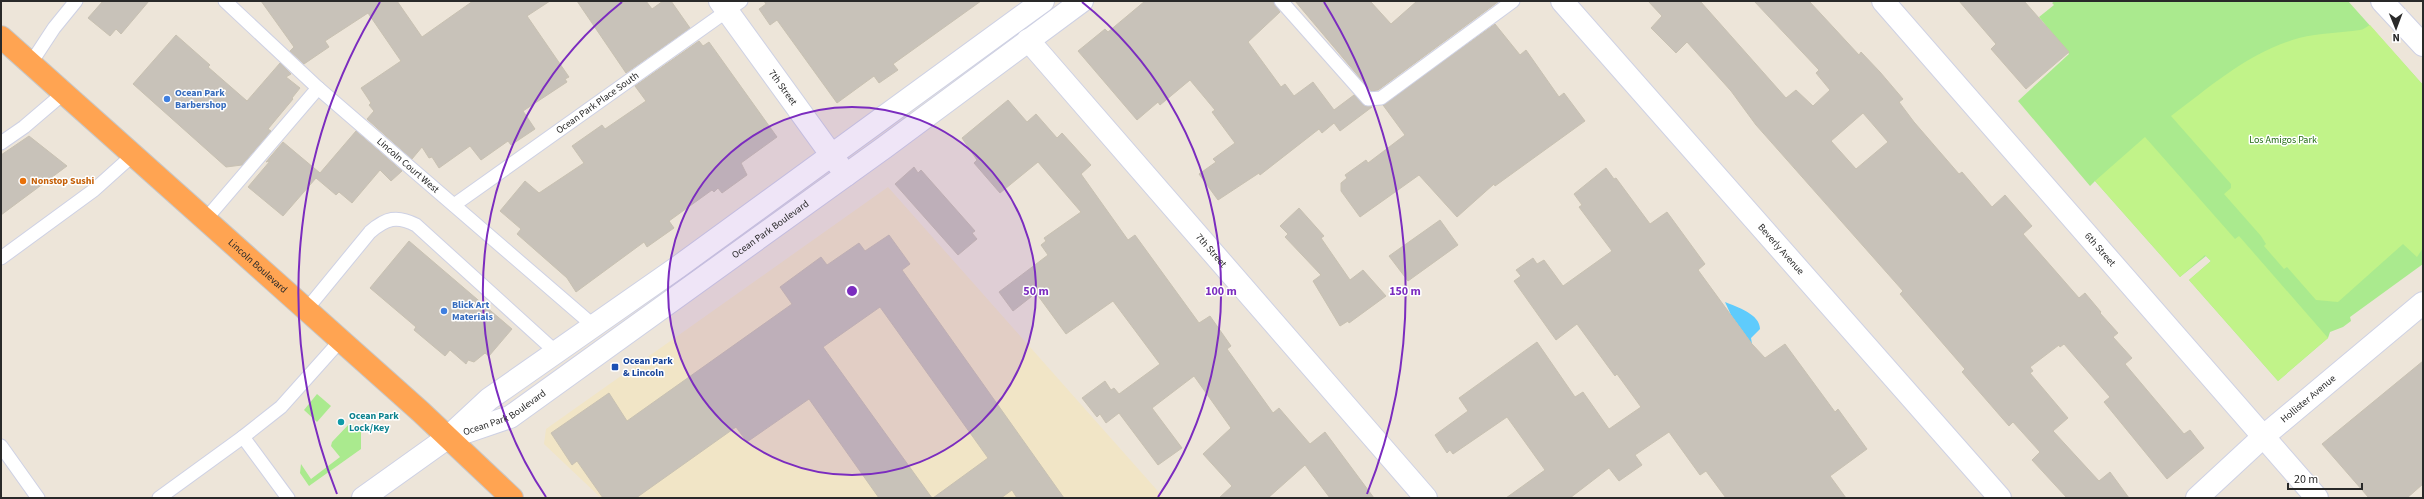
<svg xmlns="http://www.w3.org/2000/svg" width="2424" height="499" font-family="'Source Sans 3',sans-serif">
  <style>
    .education { fill: #f1e5c6 }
    .green { fill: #aaea8e }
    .pitch { fill: #c1f389 }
    .water { fill: #5fcbfc }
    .building { fill: #c8c2b9; stroke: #c8c1b2; fill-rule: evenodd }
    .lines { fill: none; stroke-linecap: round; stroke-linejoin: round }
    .lane-casing { stroke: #ced1e4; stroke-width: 15 }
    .street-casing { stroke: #ced1e4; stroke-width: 24 }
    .secondary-casing { stroke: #ced1e4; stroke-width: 24 }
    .highway-casing { stroke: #c7c7c7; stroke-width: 24 }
    .lane { stroke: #fff; stroke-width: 13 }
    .street { stroke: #fff; stroke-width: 22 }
    .secondary { stroke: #fff; stroke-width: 22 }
    .highway { stroke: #ffa452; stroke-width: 22 }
    .ring { fill: none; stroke: #7b2cbf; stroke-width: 2 }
    .shop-dot { fill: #3f7fe0; stroke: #fff; stroke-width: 1.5 }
    .food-dot { fill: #e8710a; stroke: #fff; stroke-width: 1.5 }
    .transit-dot { fill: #1a4fb4; stroke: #fff; stroke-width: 1.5 }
    .culture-dot { fill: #0f9aa8; stroke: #fff; stroke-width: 1.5 }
    .labels { text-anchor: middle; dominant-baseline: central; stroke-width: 3; stroke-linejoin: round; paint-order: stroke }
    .street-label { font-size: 10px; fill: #292929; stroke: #fff }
    .shop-label { font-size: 10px; font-weight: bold; fill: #366cbe; stroke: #fff; text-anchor: start }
    .park-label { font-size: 10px; fill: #216d11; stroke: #fff }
    .food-label { font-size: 10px; font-weight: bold; fill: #c56008; stroke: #fff; text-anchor: start }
    .transit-label { font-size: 10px; font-weight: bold; fill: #164399; stroke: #fff; text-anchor: start }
    .culture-label { font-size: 10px; font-weight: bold; fill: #0d838f; stroke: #fff; text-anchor: start }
    .centre { fill: #7b2cbf; stroke: #fff; stroke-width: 2 }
    .ring-label { font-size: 12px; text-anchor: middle; font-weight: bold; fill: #7b2cbf; stroke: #fff; stroke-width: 3; stroke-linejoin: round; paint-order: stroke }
  </style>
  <rect width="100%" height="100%" fill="#ede5d9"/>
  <path class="education" d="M888 187 1164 498H601L544 444 546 429Z"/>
  <g class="green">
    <path d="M2055 1H2348L2423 85V264L2350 317 2351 321 2343 327 2330 332 2328 338 2278 381 2189 280 2211 261 2206 256 2180 277 2095 181 2090 186 2018 101 2069 54 2039 17 2054 5 2052 3Z"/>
    <path d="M317 394 331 406 317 422 304 410Z"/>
    <path d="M350 423 361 431V449L309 486 300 473 301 464 311 479 340 457 331 446 332 442Z"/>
  </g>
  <g class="pitch">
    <path d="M2370 25 2423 85V248L2417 257 2403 244 2338 302 2316 300 2287 267 2284 269 2264 246 2266 244 2261 236 2224 194 2231 188V184L2171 116C2211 86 2249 52 2299 38 2320 33 2340 33 2360 30 2363 30 2366 27 2370 25Z"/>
    <path d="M2145 137 2235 239 2239 236 2328 338 2278 381 2189 280 2211 261 2205 255 2180 277 2095 181Z"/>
  </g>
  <path class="water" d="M1725 302C1737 307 1760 314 1760 329L1751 338 1752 344 1731 315Z"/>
  <g class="building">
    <path d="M103 1H149L121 34 116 29 110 36 88 18Z"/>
    <path d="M261 1H397L422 37 473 1H550L527 16 569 77 565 79 567 82 523 111 535 129 511 145 508 141 481 160 470 146 439 168 432 157 429 158 422 147 412 159 367 119 374 111 369 105 371 103 361 88 401 61 368 13 325 41 329 47 304 64 290 51 294 47Z"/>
    <path d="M577 1H646L652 9 663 1H671L690 28 626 73Z"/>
    <path d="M764 1H981L893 64 898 70 879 83 874 76 837 103 777 20 770 25 759 9 766 4Z"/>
    <path d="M1145 1H1273L1280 12 1248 42 1281 87 1285 84 1294 96 1313 82 1334 110 1354 95 1365 106 1372 107 1340 131 1334 123 1322 133 1319 129 1260 175 1259 173 1218 200 1199 174 1216 162 1213 159 1235 143 1212 112 1215 110 1190 80 1160 105 1158 102 1137 120 1078 51 1105 29 1108 32Z"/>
    <path d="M1295 1H1370L1391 24 1417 1H1499L1378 90 1371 91Z"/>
    <path d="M1648 1H1700L1786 98 1796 90 1813 106 1830 90 1816 73 1819 70 1754 1H1809L1859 55 1861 52 1880 72 1903 99 1899 102 1914 122 1959 174 1962 172 1992 207 2005 195 2032 226 2023 234 2079 298 2085 293 2101 312 2100 313 2118 333 2113 337 2132 358 2125 364 2184 434 2190 430 2204 448 2167 479 2104 402 2110 397 2064 344 2060 347 2059 345 2030 367 2033 371 2030 373 2068 418 2053 431 2099 481 2110 472 2129 498H2067L2032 460 2040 452 2013 422 2009 426 1962 372 1965 369 1900 294 1903 291 1756 125 1731 91 1687 42 1676 53 1651 28 1662 16ZM1863 113 1888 142 1856 169 1831 141Z"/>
    <path d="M1959 1H2024L2069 52 2026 89 1991 49 1996 44Z"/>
    <path d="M1495 24 1520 55 1526 50 1559 97 1564 93 1585 121 1495 186 1494 184 1457 217 1419 175 1360 217 1341 191V183L1347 178 1345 175 1366 160 1368 163 1405 135 1383 105Z"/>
    <path d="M176 35 210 65 208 67 247 101 280 63 291 74 286 77 300 88 292 98 293 99 268 129 271 131 242 165 226 167 133 84Z"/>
    <path d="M699 41 703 46 709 42 777 137 741 163 747 175 722 193 718 188 714 192 712 190 669 221 674 228 647 247 644 242 576 292 567 278 517 234 521 229 500 211 525 181 539 193 584 163 572 146 602 125 605 129 646 101 635 86Z"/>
    <path d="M1008 100 1027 122 1036 114 1057 138 1062 133 1091 165 1081 174 1128 240 1135 235 1199 323 1210 316 1231 346 1227 349 1273 413 1279 408 1310 444 1325 432 1374 498H1330L1305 465 1268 498H1219L1232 486 1203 454 1231 428 1194 376 1152 408 1182 448 1158 465 1119 413 1106 423 1100 414 1097 417 1082 398 1105 381 1111 390 1114 388 1119 394 1160 364 1113 301 1066 334 1036 293 1013 311 999 292 1048 255 1041 245 1046 241 1044 238 1081 212 1038 162 1000 193 974 163 977 160 962 138Z"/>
    <path d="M356 131 402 171 391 181 380 170 352 203 339 192 336 195 316 178 283 216 248 187 270 161 266 162 283 142 320 173Z"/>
    <path d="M29 136 67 166 1 215V155Z"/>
    <path d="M914 167 918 173 921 170 975 231 972 233 977 239 958 255 895 184Z"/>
    <path d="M1606 168 1614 179 1616 178 1650 224 1667 212 1705 264 1698 270 1752 344 1765 358 1785 344 1835 412 1838 409 1867 449 1830 476 1846 498H1726L1706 471 1700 475 1669 432 1635 455 1642 465 1619 481 1609 468 1570 498H1506L1545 470 1507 417 1453 454 1450 450 1447 453 1435 435 1468 411 1459 398 1537 342 1575 397 1583 392 1609 429 1641 407 1617 374 1615 376 1577 324 1556 340 1514 281 1521 276 1516 270 1533 258 1537 264 1544 260 1563 286 1612 251 1579 207 1582 205 1574 194Z"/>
    <path d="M1299 208 1324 236 1321 238 1350 280 1363 270 1386 296 1349 323 1348 321 1340 326 1313 281 1321 275 1285 237 1288 234 1280 226Z"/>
    <path d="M1440 220 1458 245 1408 281 1389 256Z"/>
    <path d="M889 235 910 264 902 270 1064 498H1017L1012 490 1001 498H933L988 458 880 307 823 347 932 498H879L809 399 747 442 736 427 636 498H603L577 461 572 465 551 433 609 393 627 421 792 304 780 287 821 257 827 265 859 243 865 251Z"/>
    <path d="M409 241 512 329 489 356 485 353 474 362 468 360 466 364 450 350 445 356 414 330 416 327 370 288Z"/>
    <path d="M2423 361V484L2407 498H2369L2322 444Z"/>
  </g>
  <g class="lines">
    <g class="lane-casing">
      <g id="lane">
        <path id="s1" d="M225 1 318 88 595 327"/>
        <path d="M1281 1 1368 99 1381 98 1513 1"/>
        <path d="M31 63 54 28 76 1"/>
        <path d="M1 143 24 127 65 92"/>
        <path id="s2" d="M454 205 741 1"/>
        <path d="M205 220 318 88"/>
        <path d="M1 258 94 190 133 155"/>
        <path d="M306 310 370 232C386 218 397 215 416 225L557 353"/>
        <path d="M1 446 38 498"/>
        <path d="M159 498 243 437"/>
        <path d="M288 498 243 437 281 407 340 341"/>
      </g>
    </g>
    <g class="street-casing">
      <g id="street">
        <path id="s3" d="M720 1 846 175"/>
        <path id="s4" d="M1562 1 2000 498"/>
        <path id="s5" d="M1883 1 2317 498"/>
        <path d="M2382 1 2423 45"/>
        <path id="s6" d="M1028 40 1426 498"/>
        <path id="s7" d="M2197 498 2264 436 2423 303"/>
      </g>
    </g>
    <g class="secondary-casing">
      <g id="secondary">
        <path id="s8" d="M454 436 510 417 885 147 1082 1"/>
        <path d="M363 498 447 438 489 399 678 267 1043 1"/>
      </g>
    </g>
    <g class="highway-casing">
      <g id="highway">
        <path id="s9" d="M1 37 421 412 512 498"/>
      </g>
    </g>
    <use href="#lane" class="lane"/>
    <use href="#street" class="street"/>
    <use href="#secondary" class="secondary"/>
    <use href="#highway" class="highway"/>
  </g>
  <circle cx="852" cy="291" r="184" fill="#7b2cbf" fill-opacity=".12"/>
  <g class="ring">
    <circle cx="852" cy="291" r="184"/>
    <path d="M546 497A369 369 0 0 1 622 2M1082 2A369 369 0 0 1 1158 497"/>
    <path d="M337 494A553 553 0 0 1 380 2M1324 2A553 553 0 0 1 1367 494"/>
  </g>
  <g class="shop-dot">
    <circle cx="167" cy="99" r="4"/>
    <circle cx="444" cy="311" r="4"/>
  </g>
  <circle class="food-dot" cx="23" cy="181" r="4"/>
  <rect class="transit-dot" x="611" y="363" width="8" height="8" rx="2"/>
  <circle class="culture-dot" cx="341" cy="422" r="4"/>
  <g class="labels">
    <g class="street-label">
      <text stroke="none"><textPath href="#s3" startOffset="107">7th Street</textPath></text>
      <text stroke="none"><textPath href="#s2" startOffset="176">Ocean Park Place South</textPath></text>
      <text stroke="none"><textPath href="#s1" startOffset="246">Lincoln Court West</textPath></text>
      <text stroke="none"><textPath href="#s8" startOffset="380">Ocean Park Boulevard</textPath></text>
      <text stroke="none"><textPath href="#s4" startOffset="331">Beverly Avenue</textPath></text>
      <text stroke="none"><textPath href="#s5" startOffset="330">6th Street</textPath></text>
      <text stroke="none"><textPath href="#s6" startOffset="279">7th Street</textPath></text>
      <text stroke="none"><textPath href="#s9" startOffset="344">Lincoln Boulevard</textPath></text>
      <text stroke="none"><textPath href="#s7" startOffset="149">Hollister Avenue</textPath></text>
      <text stroke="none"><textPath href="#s8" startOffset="56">Ocean Park Boulevard</textPath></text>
    </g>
    <g class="shop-label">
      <text x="175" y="93">Ocean Park<tspan x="175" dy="12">Barbershop</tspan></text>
      <text x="452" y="305">Blick Art<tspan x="452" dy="12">Materials</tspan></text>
    </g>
    <g class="park-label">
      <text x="2283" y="140">Los Amigos Park</text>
    </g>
    <g class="food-label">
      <text x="31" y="181">Nonstop Sushi</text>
    </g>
    <g class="transit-label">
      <text x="623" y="361">Ocean Park<tspan x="623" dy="12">&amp; Lincoln</tspan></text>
    </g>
    <g class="culture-label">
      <text x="349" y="416">Ocean Park<tspan x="349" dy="12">Lock/Key</tspan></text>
    </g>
  </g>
  <circle cx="852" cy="291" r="6" class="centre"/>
  <g class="ring-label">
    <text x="1036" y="295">50 m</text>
    <text x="1221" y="295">100 m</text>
    <text x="1405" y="295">150 m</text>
  </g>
  <rect width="2424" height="499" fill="none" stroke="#292929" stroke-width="4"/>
  <g transform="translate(2396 28) rotate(179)" stroke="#ffffff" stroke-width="3" paint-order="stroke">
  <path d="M0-3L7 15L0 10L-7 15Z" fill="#292929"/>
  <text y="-6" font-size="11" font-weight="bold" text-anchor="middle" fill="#292929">N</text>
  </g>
  <path d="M2288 483v6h74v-6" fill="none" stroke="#292929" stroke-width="2"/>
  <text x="2294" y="483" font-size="12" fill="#292929" stroke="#ffffff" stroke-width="3" paint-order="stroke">20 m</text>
</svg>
